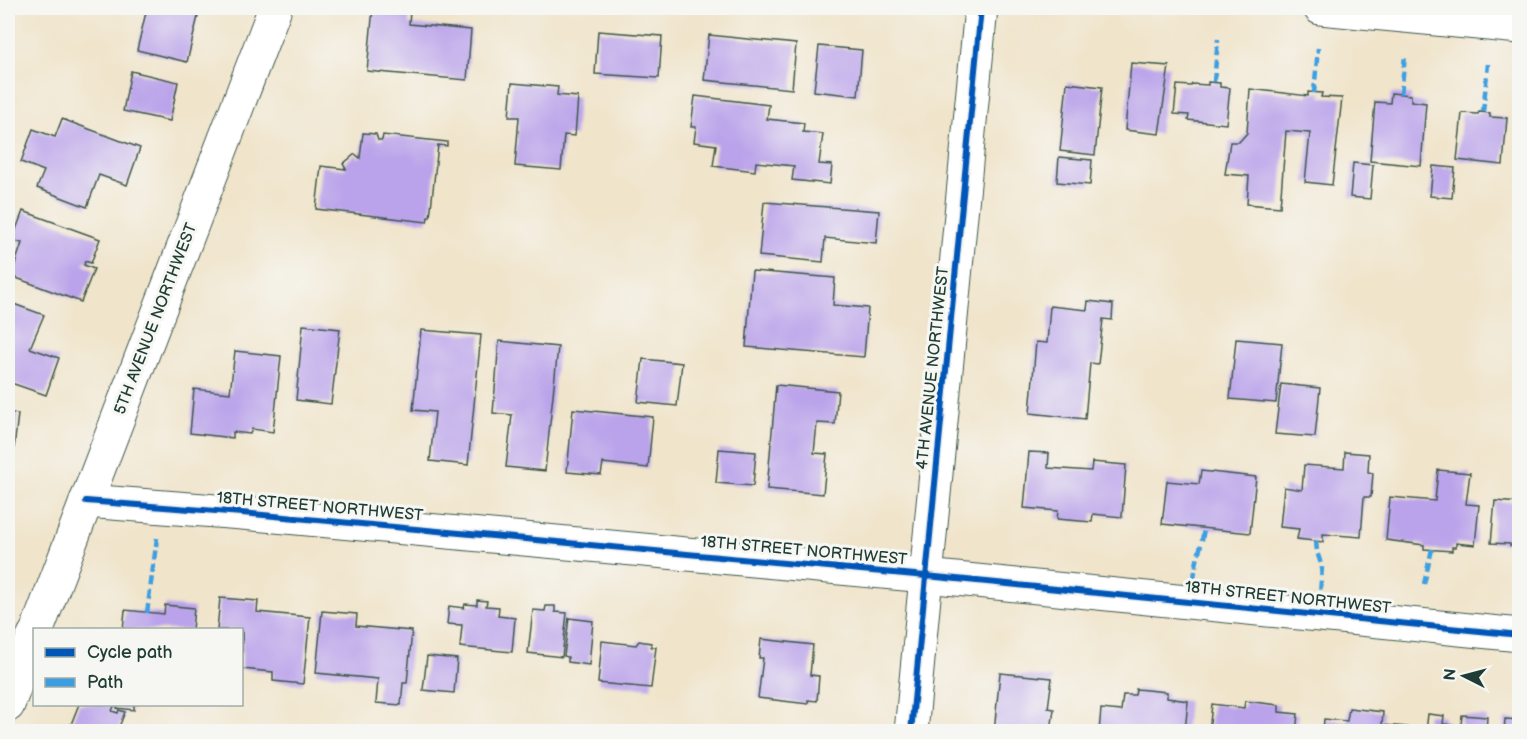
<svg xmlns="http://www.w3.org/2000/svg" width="1527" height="739" font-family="'Balsamiq Sans',sans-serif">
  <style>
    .building { fill: #baa3ea }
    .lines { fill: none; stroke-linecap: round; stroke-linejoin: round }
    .minor-casing { stroke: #3e564a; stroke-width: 35 }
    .minor { stroke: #fff; stroke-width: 33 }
    .quiet { stroke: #3c9ee2; stroke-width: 4.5; stroke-dasharray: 9 4.5; stroke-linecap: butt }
    .cycleway-casing { stroke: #f6f6f2; stroke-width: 10 }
    .cycleway { stroke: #0057b8; stroke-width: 6 }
    .labels { text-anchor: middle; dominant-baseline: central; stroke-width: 6; stroke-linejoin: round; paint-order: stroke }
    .street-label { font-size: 16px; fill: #1f3d34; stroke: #f6f6f2 }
  </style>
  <rect width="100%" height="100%" fill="#f6f6f2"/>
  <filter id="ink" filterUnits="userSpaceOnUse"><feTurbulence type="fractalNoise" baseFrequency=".0167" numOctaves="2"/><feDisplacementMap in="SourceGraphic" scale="12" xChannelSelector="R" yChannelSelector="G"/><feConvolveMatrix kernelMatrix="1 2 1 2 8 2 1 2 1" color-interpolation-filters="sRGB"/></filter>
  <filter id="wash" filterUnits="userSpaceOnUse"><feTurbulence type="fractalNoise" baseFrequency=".008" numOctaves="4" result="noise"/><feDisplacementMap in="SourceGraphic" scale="24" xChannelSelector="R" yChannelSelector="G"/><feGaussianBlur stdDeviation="1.35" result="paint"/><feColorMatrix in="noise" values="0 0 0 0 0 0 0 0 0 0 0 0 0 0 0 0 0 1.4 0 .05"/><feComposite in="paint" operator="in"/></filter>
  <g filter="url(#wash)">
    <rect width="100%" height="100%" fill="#f0e4ca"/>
    <g id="blocks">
      <g class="building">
        <path d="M147 8H200L187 62 137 50Z"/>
        <path d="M373 8 410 11 409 24 471 30 467 80 367 71Z"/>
        <path d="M598 31 662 36 659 78 595 74Z"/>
        <path d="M709 35 796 44 792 89 704 80Z"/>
        <path d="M819 46 862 50 858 96 814 91Z"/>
        <path d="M1131 63 1169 66 1159 134 1125 130Z"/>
        <path d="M131 71 178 82 170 121 123 111Z"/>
        <path d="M1208 82 1220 83V87L1230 88 1226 124 1188 120 1189 115 1174 114 1177 85 1191 86 1192 84 1208 85Z"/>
        <path d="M512 83 558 87 557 95 578 97 575 136 564 135 561 170 515 166 519 117H509Z"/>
        <path d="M1067 83 1102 87 1095 155 1060 151Z"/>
        <path d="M1250 89 1308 96V92L1322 93 1321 97 1342 98 1332 185 1305 182 1310 133 1286 131 1280 207 1247 204 1249 176 1225 174 1230 142H1239L1247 133Z"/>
        <path d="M1391 93 1411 95V101L1426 103 1421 166 1370 161 1375 102 1390 103Z"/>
        <path d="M695 96 769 105 767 119 804 123 803 132 823 134 819 164 832 165 830 184 792 180 794 166 756 162 755 171 713 166 716 145 694 142 696 127H691Z"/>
        <path d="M1479 112 1490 113V117L1507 118 1503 165 1457 160 1462 113 1478 114Z"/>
        <path d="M62 119 140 148 127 185 99 175 87 207 37 188 44 171 21 162 33 129 55 137Z"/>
        <path d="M363 133 376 134 378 140H382L383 135 447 142V146L438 145 430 217H428L427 222 316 209 321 166 346 169 343 164 355 154 360 158Z"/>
        <path d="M1059 157 1092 160 1090 185 1057 182Z"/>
        <path d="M1353 163 1373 165 1370 199 1350 197Z"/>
        <path d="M1433 166 1455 168 1452 198 1430 196Z"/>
        <path d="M764 202 879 211 876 243 825 238 823 262 759 256Z"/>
        <path d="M23 211 100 239 91 263 85 261 84 265 94 269 81 302 11 276 22 243 12 240Z"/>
        <path d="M752 271 835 278 833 305 868 308 864 357 746 347Z"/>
        <path d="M1088 301 1113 304 1112 320 1103 319 1098 364 1090 363 1085 419 1030 413 1036 342 1047 343 1050 306 1087 310Z"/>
        <path d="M8 302 44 315 30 348 59 358 46 395 8 382Z"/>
        <path d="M303 325 340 329 331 404 296 400Z"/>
        <path d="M421 330 481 335 468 465 430 461 435 412 413 410Z"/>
        <path d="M1236 339 1282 343 1276 403 1230 399Z"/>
        <path d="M499 341 558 347 545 471 506 467 512 415 493 413Z"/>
        <path d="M235 351 281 356 273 432 252 429 250 434 233 432V438L190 433 194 389 230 393Z"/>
        <path d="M643 359 682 363 677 406 638 402Z"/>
        <path d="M1281 384 1320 388 1315 437 1275 434Z"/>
        <path d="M776 385 838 391 835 424 817 423 814 453 827 454 823 494 767 489Z"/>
        <path d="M573 409 653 417 648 468 603 463 601 475 567 472Z"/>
        <path d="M8 412 18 414 13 457 8 456Z"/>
        <path d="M719 449 756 452 753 486 716 483Z"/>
        <path d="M1029 452 1049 453 1048 468 1091 471 1092 462 1126 465 1122 517 1093 514 1092 522 1057 519 1058 511 1024 508Z"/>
        <path d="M1345 452 1369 454 1368 472 1373 473 1371 497H1364L1361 537 1323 534V542L1297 539 1299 529 1280 527 1284 487 1302 490 1304 465 1344 468Z"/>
        <path d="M1438 470 1470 473 1466 504 1479 505 1475 545 1456 543V547H1452V551L1424 549V545L1386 540 1390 497 1435 501Z"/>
        <path d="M1201 471 1256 477 1250 533 1162 524 1167 481 1199 484Z"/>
        <path d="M1495 501 1520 503V559H1515L1516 547 1510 546V544L1491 543Z"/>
        <path d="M220 598 258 601 257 612 310 617 303 684 273 681V672L242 669V630H217Z"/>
        <path d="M477 600 487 601 486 606 499 607 498 616 515 618 512 652 460 647 462 625 447 624 449 606 464 608 465 604 477 605Z"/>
        <path d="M165 605 194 608 192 630H123L125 610 164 614Z"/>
        <path d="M546 606H555V612L567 613 562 657 528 653 533 610 545 611Z"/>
        <path d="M322 611 357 614 356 626 412 631 407 683H403L401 705 376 703 378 679 316 673Z"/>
        <path d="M569 618 593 621 589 665 568 662V657L564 656Z"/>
        <path d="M761 639 813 645 810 675 819 676 817 701 808 700V704L758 698 763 658H759Z"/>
        <path d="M602 641 636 645 639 641 651 643V647H656L651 688 598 683Z"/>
        <path d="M427 656 457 659 454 693 423 690Z"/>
        <path d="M1000 673 1052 678 1048 708 1054 709 1051 731 994 732Z"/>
        <path d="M1136 689 1167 692V698L1188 701 1185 732H1099L1101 709 1121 711 1123 695H1135Z"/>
        <path d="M1245 701 1279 705V712L1298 714 1296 732H1209L1212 704 1244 708Z"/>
        <path d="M79 704H115L112 711 118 713 119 710 125 712 117 732H68Z"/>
        <path d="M118 704H134V710L117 708Z"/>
        <path d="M1349 708 1383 712 1382 725 1407 727V732H1323L1324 719 1347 721Z"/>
        <path d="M1428 714 1444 716 1443 724 1461 726 1462 715 1487 717 1486 732H1426Z"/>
        <path d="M1505 719 1520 720V732H1504Z"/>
      </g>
    </g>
  </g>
  <g filter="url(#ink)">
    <use href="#blocks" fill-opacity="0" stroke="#3e564a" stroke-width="1.5"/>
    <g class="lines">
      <g class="minor-casing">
        <g id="minor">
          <path d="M1320 8 1520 27"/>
          <path d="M86 501 242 513 926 576 1520 635"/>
          <path d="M37 630 275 8"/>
          <path d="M8 705 34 635"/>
          <path d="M911 732 981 8"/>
        </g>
      </g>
      <use href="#minor" class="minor"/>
      <g class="quiet">
        <path d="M1214 82 1218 39"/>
        <path d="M1314 93 1318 48"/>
        <path d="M1401 94 1405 56"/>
        <path d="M1483 112 1488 64"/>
        <path d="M1316 541 1317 552 1322 567 1320 594"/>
        <path d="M1194 580C1195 562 1202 546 1204 528"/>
        <path d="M1424 584 1432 549"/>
        <path d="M147 613 157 538"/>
      </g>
      <g class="cycleway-casing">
        <g id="cycleway">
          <path d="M86 501 242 513 926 576 1520 635"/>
          <path d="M911 732 981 8"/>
        </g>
      </g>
      <use href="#cycleway" class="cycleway"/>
    </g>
  </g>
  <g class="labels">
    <g class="street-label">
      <text transform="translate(156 319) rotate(-69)">5TH AVENUE NORTHWEST</text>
      <text transform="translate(933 368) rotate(-84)">4TH AVENUE NORTHWEST</text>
      <text transform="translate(320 507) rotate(5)">18TH STREET NORTHWEST</text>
      <text transform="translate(804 551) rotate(5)">18TH STREET NORTHWEST</text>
      <text transform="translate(1288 598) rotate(6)">18TH STREET NORTHWEST</text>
    </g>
  </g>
  <rect width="1527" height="739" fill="none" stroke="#f6f6f2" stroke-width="30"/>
  <rect x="33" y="628" width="210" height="78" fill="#f6f6f2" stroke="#a0aca6" stroke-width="1.5"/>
  <rect x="45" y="648" width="30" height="9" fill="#0057b8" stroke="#a0aca6" stroke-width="1.5"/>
  <text x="87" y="658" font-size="18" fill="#1f3d34">Cycle path</text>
  <rect x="45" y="678" width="30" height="9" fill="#3c9ee2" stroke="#a0aca6" stroke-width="1.5"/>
  <text x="87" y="688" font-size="18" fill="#1f3d34">Path</text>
  <g transform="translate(1464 676) rotate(276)" stroke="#f6f6f2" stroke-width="4.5" paint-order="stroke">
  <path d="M0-4.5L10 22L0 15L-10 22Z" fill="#1f3d34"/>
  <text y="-9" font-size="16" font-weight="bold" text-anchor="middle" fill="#1f3d34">N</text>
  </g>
</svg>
